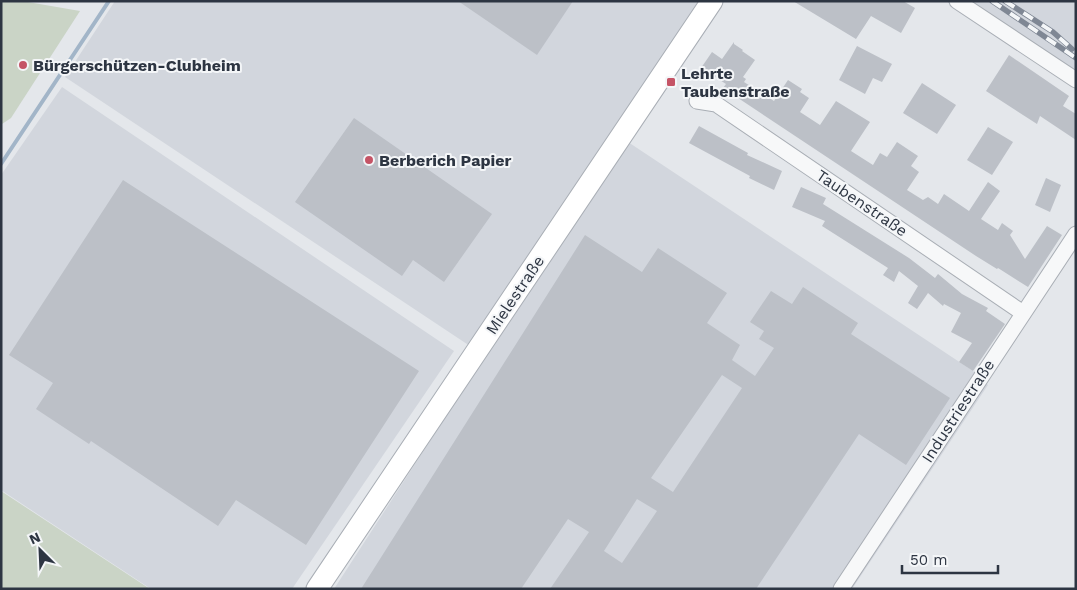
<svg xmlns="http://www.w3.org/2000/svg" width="1077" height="590" font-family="'Work Sans',sans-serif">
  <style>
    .built { fill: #d2d6dd }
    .green { fill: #cad4c6 }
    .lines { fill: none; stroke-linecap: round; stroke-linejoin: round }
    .stream { stroke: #a2b5c8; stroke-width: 4 }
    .building { fill: #bcc0c7; fill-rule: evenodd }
    .street-casing { stroke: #a9aeb5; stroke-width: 17 }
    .secondary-casing { stroke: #a9aeb5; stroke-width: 23 }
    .street { stroke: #f7f8f9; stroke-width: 15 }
    .secondary { stroke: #fff; stroke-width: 21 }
    .rail-casing { stroke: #7f8794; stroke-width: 5.5 }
    .rail { stroke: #f4f6f8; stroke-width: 4; stroke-dasharray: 11; stroke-linecap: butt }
    .poi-dot { fill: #c55466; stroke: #f4f6f8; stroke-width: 2 }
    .labels { text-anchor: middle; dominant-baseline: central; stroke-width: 4; stroke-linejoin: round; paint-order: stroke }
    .poi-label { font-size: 16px; font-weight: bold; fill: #2d3542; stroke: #f4f6f8; text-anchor: start }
    .street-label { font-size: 16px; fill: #2d3542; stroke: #f4f6f8 }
  </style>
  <rect width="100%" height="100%" fill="#e4e7eb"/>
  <g class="built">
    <path d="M115 1H719L625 140 973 371 988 385 852 589H334L485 356 65 77Z"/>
    <path d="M965 1H1076V78Z"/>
    <path d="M62 87 454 351 292 589H151L1 490V175Z"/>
  </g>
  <g class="green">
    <path d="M1 1H22L80 11 11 118 2 124Z"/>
    <path d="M1 490V491L150 589H1Z"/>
  </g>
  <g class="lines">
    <path class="stream" d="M1 164 109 1"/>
  </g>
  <g class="building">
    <path d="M458 1H573L537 55Z"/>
    <path d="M793 1H903L915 8 901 33 871 16 856 39Z"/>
    <path d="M734 42V44L743 50 742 51 755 60 743 77 746 79 744 82 774 101 788 80 802 89 800 92 809 98 800 112 820 125 836 101 870 122 851 151 873 165 880 153 887 157 897 142 918 156 911 166 919 172 907 190 923 200 928 197 938 204 944 194 969 211 988 182 1000 191 981 219 998 230 1002 223 1013 231 1010 235 1025 259 1047 226 1062 235 1028 287 998 268 997 269 976 256 723 88 726 84 701 68 712 52 722 59Z"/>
    <path d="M857 46 892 64 882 82 873 78 865 94 839 80Z"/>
    <path d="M1009 55 1069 96 1063 106 1076 114V140L1040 116 1037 124 986 91Z"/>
    <path d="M922 83 956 105 937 134 903 113Z"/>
    <path d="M354 118 492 214 444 282 413 260 402 276 295 202Z"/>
    <path d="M699 126 748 153 747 155 782 171 774 190 749 178 750 176 689 143Z"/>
    <path d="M988 127 1013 142 992 175 967 160Z"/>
    <path d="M1046 178 1061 185 1050 212 1035 205Z"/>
    <path d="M123 180 419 371 306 545 236 500 218 526 91 441 89 444 36 409 53 383 9 355Z"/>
    <path d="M801 187 826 198 823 204 909 258 935 278 938 274 962 294 988 308 986 311 1005 324 973 371 959 362 972 343 951 332 961 313 944 304 943 306 928 293 917 309 908 303 918 286 899 271 894 282 883 275 888 268 822 226 825 221 792 207Z"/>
    <path d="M585 235 642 272 658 248 727 293 707 323 740 345 732 360 755 376 774 348 759 339 764 331 750 322 771 291 792 304 803 287 858 323 851 334 950 398 906 465 859 434 756 589H550L589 532 568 519 521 589H361ZM722 375 742 388 673 492 651 478ZM637 499 657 511 622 563 604 551Z"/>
  </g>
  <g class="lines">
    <g class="street-casing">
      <g id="street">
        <path d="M957 1 1076 80"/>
        <path d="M697 101 716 104 1023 313"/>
        <path d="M841 589 1076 234"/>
      </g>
    </g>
    <g class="secondary-casing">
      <path id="secondary" d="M317 589 712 1"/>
    </g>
    <use href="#street" class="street"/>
    <use href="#secondary" class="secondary"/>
    <g class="rail-casing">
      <g id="rail">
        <path d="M992 1 1076 58"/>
        <path d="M1005 1 1053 32 1072 49"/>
      </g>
    </g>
    <use href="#rail" class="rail"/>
  </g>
  <g class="poi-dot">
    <circle cx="23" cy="65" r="5"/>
    <rect x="666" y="77" width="10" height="10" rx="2.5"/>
    <circle cx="369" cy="160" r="5"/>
  </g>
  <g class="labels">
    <g class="poi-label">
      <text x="33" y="65">Bürgerschützen-Clubheim</text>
      <text x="681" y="73">Lehrte<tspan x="681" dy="18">Taubenstraße</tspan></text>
      <text x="379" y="160">Berberich Papier</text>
    </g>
    <g class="street-label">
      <text transform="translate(862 203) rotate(34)">Taubenstraße</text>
      <text transform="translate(515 295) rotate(-56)">Mielestraße</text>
      <text transform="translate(958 411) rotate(-57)">Industriestraße</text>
    </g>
  </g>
  <rect width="1077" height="590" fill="none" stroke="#2d3542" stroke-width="5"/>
  <g transform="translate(40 550) rotate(336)" stroke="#f4f6f8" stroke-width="4" paint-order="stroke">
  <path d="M0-4L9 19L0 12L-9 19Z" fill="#2d3542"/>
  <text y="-8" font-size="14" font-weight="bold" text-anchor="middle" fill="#2d3542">N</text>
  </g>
  <path d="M902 565v8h96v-8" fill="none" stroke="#2d3542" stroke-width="2.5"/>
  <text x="910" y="565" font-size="15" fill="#2d3542" stroke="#f4f6f8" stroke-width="4" paint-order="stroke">50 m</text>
</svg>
